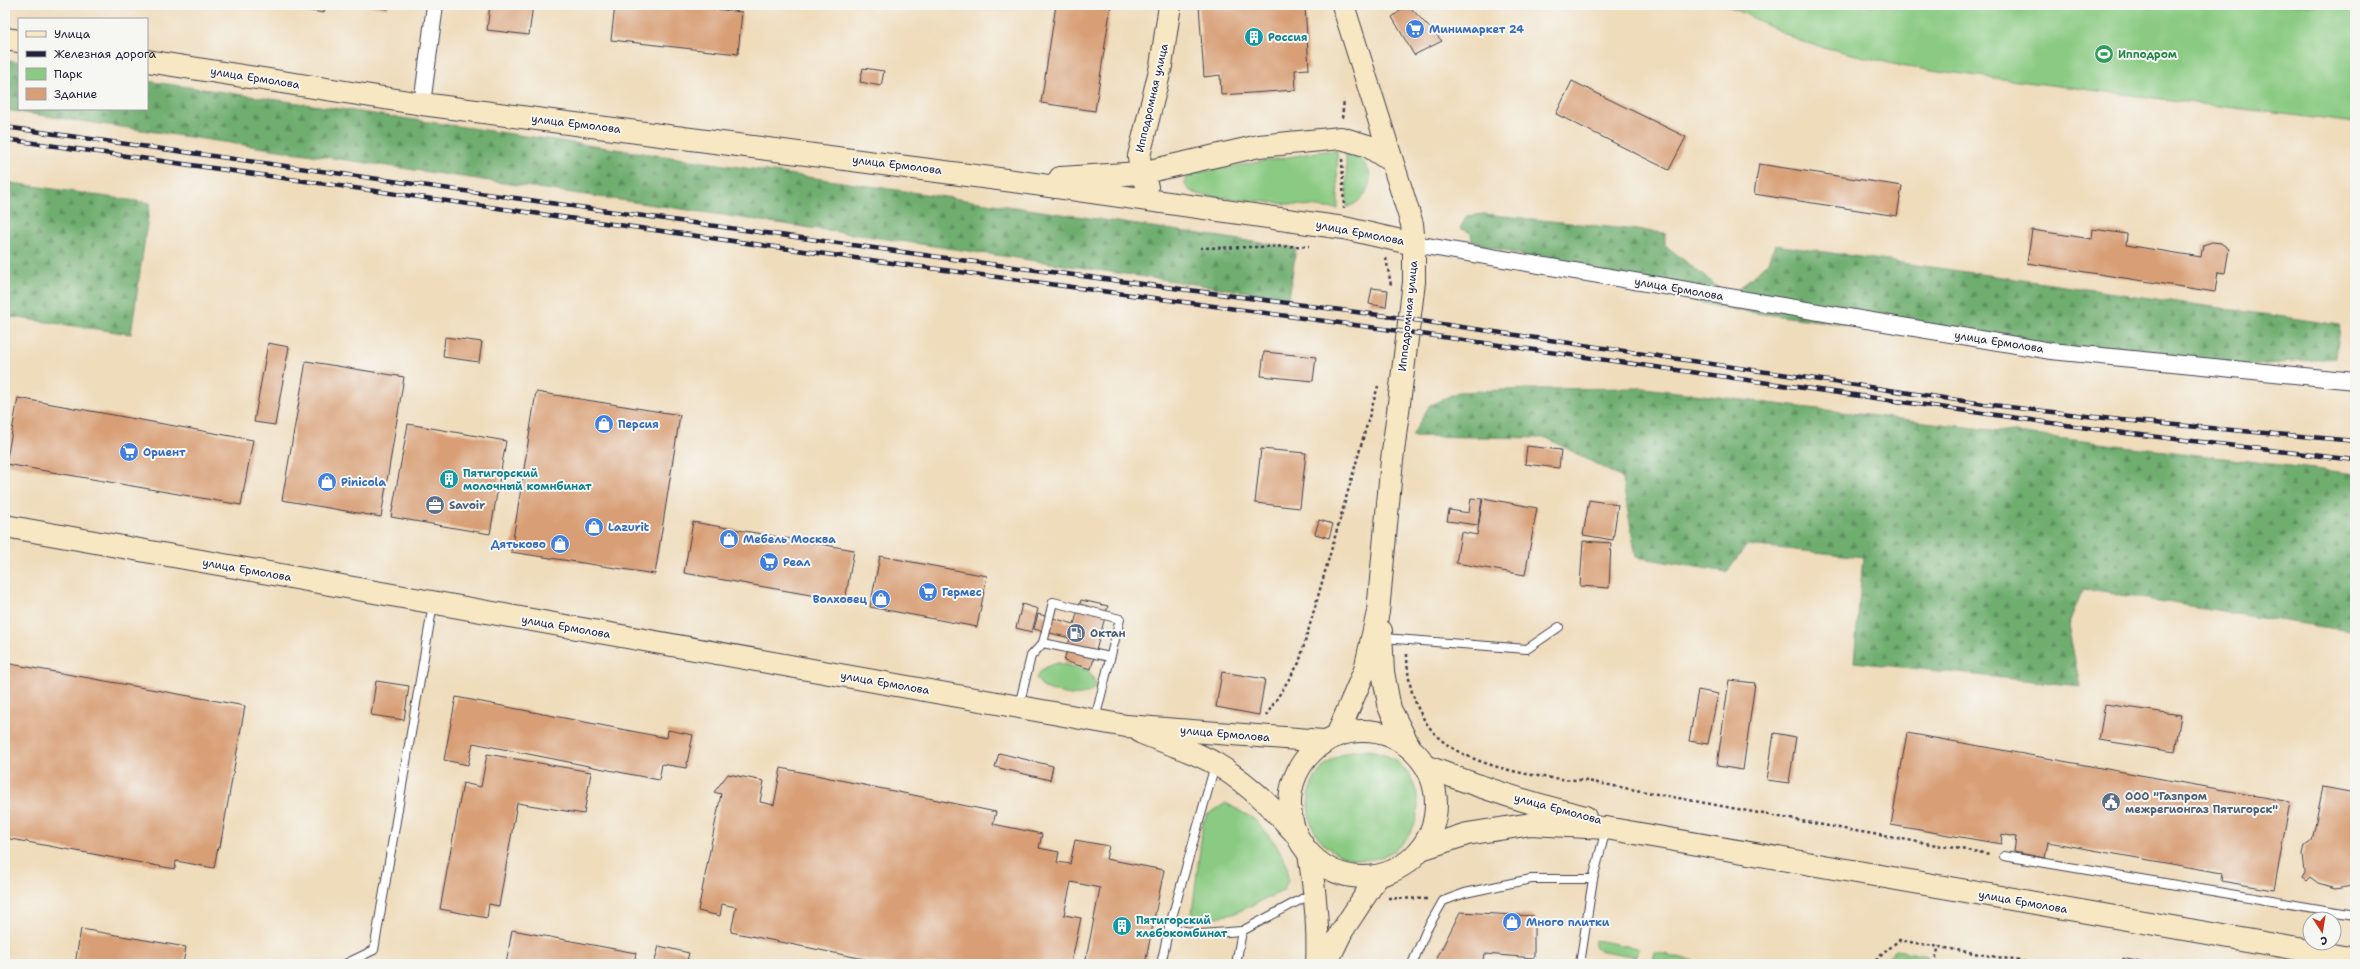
<svg xmlns="http://www.w3.org/2000/svg" width="2360" height="969" font-family="'Shantell Sans',sans-serif">
  <style>
    .green { fill: #8aca82; stroke: #56765e }
    .forest { fill: url(#forest-firs); stroke: #486856 }
    .building { fill: #d89e75 }
    .lines { fill: none; stroke-linecap: round; stroke-linejoin: round }
    .lane-casing { stroke: #413e4e; stroke-width: 10 }
    .street-casing { stroke: #413e4e; stroke-width: 18 }
    .secondary-casing { stroke: #413e4e; stroke-width: 24 }
    .path { stroke: #413e4e; stroke-width: 2.5; stroke-dasharray: 3 3; stroke-linecap: butt }
    .lane { stroke: #fff; stroke-width: 8 }
    .street { stroke: #fff; stroke-width: 16 }
    .secondary { stroke: #f7e8c3; stroke-width: 22 }
    .rail-casing { stroke: #22223b; stroke-width: 4.5 }
    .rail { stroke: #f6f6f2; stroke-width: 3; stroke-dasharray: 9; stroke-linecap: butt }
    .labels { text-anchor: middle; dominant-baseline: central; stroke-width: 4; stroke-linejoin: round; paint-order: stroke }
    .shop-label { font-size: 11px; font-weight: bold; fill: #366cbe; stroke: #f6f6f2; text-anchor: start }
    .culture-label { font-size: 11px; font-weight: bold; fill: #0d838f; stroke: #f6f6f2; text-anchor: start }
    .leisure-label { font-size: 11px; font-weight: bold; fill: #27864d; stroke: #f6f6f2; text-anchor: start }
    .street-label { font-size: 11px; fill: #22223b; stroke: #f6f6f2 }
    .service-label { font-size: 11px; font-weight: bold; fill: #4e5e75; stroke: #f6f6f2; text-anchor: start }
  </style>
  <defs>
    <pattern id="forest-firs" width="22" height="20" patternUnits="userSpaceOnUse"><rect width="22" height="20" fill="#6fae70"/><path d="M5 1l3.5 6h-7zM16 11l3.5 6h-7z" fill="#5b8d5d"/></pattern>
  </defs>
  <rect width="100%" height="100%" fill="#f6f6f2"/>
  <filter id="ink" filterUnits="userSpaceOnUse"><feTurbulence type="fractalNoise" baseFrequency=".025" numOctaves="2"/><feDisplacementMap in="SourceGraphic" scale="8" xChannelSelector="R" yChannelSelector="G"/><feConvolveMatrix kernelMatrix="1 2 1 2 8 2 1 2 1" color-interpolation-filters="sRGB"/></filter>
  <filter id="wash" filterUnits="userSpaceOnUse"><feTurbulence type="fractalNoise" baseFrequency=".012" numOctaves="4" result="noise"/><feDisplacementMap in="SourceGraphic" scale="16" xChannelSelector="R" yChannelSelector="G"/><feGaussianBlur stdDeviation="0.9" result="paint"/><feColorMatrix in="noise" values="0 0 0 0 0 0 0 0 0 0 0 0 0 0 0 0 0 1.4 0 .05"/><feComposite in="paint" operator="in"/></filter>
  <g filter="url(#wash)">
    <rect width="100%" height="100%" fill="#efdcbb"/>
    <g class="green">
      <path d="M1727 5H2355V123L1906 67 1802 42Z"/>
      <path d="M1324 151H1337L1338 209 1207 196C1198 194 1189 193 1184 183L1189 175 1195 173Z"/>
      <path d="M1346 152C1353 154 1361 158 1365 164 1377 180 1365 202 1347 207Z"/>
      <path d="M1058 663 1088 670 1097 685C1083 703 1062 693 1044 688L1036 678C1041 669 1048 665 1058 663Z"/>
      <circle cx="1363" cy="805" r="55"/>
      <path d="M1226 803 1254 819 1275 843 1287 865 1288 881 1283 891 1233 914 1200 920 1192 914 1203 823 1207 815Z"/>
      <path d="M1595 940 1638 948 1636 957 1599 950 1594 946Z"/>
      <path d="M1896 950 1928 956 1925 964H1881Z"/>
      <path d="M1655 952 1699 962V964H1668L1653 961Z"/>
    </g>
    <g class="forest">
      <path d="M5 60 19 62V109H147V81L1296 248 1289 298 5 110Z"/>
      <path d="M5 182 150 203 131 334 5 316Z"/>
      <path d="M1484 214 1665 233V245L1730 297 1767 263 1775 245 2340 325 2336 358 2224 368 2051 351 1726 309 1472 242 1471 233 1460 228 1467 216Z"/>
      <path d="M1644 388 2355 474V632L2083 589 2068 625 2080 686 1854 662 1863 557 1747 545 1727 572 1636 557 1622 478 1547 438 1412 436 1429 406 1458 392 1528 389Z"/>
    </g>
    <g id="blocks">
      <g class="building">
        <path d="M287 5H325L324 13 286 7Z"/>
        <path d="M366 5H389L388 9Z"/>
        <path d="M490 5H533L529 35 487 30Z"/>
        <path d="M615 5H678L742 12 738 54 611 40Z"/>
        <path d="M1056 5H1111L1095 111 1041 103Z"/>
        <path d="M1199 5H1305L1309 69 1295 70 1296 90 1221 95 1220 75 1204 77Z"/>
        <path d="M1408 5 1442 41 1414 55 1392 17Z"/>
        <path d="M863 68 884 71 881 86 860 82Z"/>
        <path d="M1572 81 1686 137 1669 170 1556 114Z"/>
        <path d="M1759 164 1902 186 1897 216 1754 194Z"/>
        <path d="M2093 229 2127 234 2126 245 2201 257 2203 245 2212 242 2221 243 2229 249 2225 273 2218 272 2215 292 2027 263 2032 230 2092 239Z"/>
        <path d="M1372 288 1388 290 1386 307 1369 304Z"/>
        <path d="M445 337 482 342 479 362 443 357Z"/>
        <path d="M268 343 289 347 275 425 254 422Z"/>
        <path d="M1264 352 1316 357 1313 381 1261 376Z"/>
        <path d="M306 361 404 377 381 517 282 500Z"/>
        <path d="M536 392 680 415 655 574 511 552Z"/>
        <path d="M18 398 253 440 241 505 6 464Z"/>
        <path d="M408 424 506 441 490 534 391 517Z"/>
        <path d="M1527 446 1561 450 1559 468 1525 464Z"/>
        <path d="M1261 449 1306 453 1300 508 1255 503Z"/>
        <path d="M1471 498 1482 499 1478 525 1447 521 1449 510 1469 513Z"/>
        <path d="M1483 498 1537 508 1525 575 1456 563 1461 532 1477 535Z"/>
        <path d="M1589 500 1618 505 1613 540 1583 535Z"/>
        <path d="M1319 520 1333 524 1329 538 1315 534Z"/>
        <path d="M693 522 854 550 845 601 684 573Z"/>
        <path d="M1583 541 1611 543 1609 588 1580 586Z"/>
        <path d="M880 556 987 576 977 627 870 607Z"/>
        <path d="M1081 600 1108 606 1091 669 1064 661 1070 638 1034 629 1038 614 1074 624Z"/>
        <path d="M1022 604 1038 609 1032 632 1016 628Z"/>
        <path d="M5 663 245 706 220 847H218L214 868 176 861 175 869 5 838Z"/>
        <path d="M1222 672 1265 679 1259 715 1216 707Z"/>
        <path d="M1729 680 1755 683 1743 770 1717 766Z"/>
        <path d="M376 681 409 686 404 720 371 715Z"/>
        <path d="M1698 690 1718 694 1708 744 1689 741Z"/>
        <path d="M456 697 667 738 668 730 693 735 686 768 662 764 659 780 473 743 468 765 444 760Z"/>
        <path d="M2105 704 2181 715 2175 752 2099 740Z"/>
        <path d="M1774 733 1796 737 1789 783 1767 780Z"/>
        <path d="M1907 733 2290 802 2274 890 2221 881 2222 873 2048 842 2045 858 2014 852 2016 837 2002 834 2001 844 1891 825Z"/>
        <path d="M999 753 1053 766 1050 780 995 767Z"/>
        <path d="M487 754 591 772 584 814 517 803 499 906 489 904 487 918 440 909 463 783 481 787Z"/>
        <path d="M781 768 996 812 993 824 1042 834 1039 848 1059 852 1057 862 1070 864 1075 840 1109 846 1106 859 1164 870 1145 964H1085L1100 888 1071 882 1064 915 1081 918 1071 964H889L731 932 736 907 722 904 720 916 698 911 721 794 714 792 728 774 764 781 760 802 774 805Z"/>
        <path d="M2323 787 2355 793V889L2353 885 2335 888 2318 883 2310 877 2306 881 2302 878 2305 873 2303 854 2305 845 2312 840Z"/>
        <path d="M1460 912 1534 916V958L1485 954 1481 964H1434Z"/>
        <path d="M81 929 186 947 183 964H75Z"/>
        <path d="M512 930 636 953 634 964H506Z"/>
        <path d="M659 946 689 953 686 964H654Z"/>
        <path d="M2123 958 2145 963V964H2121Z"/>
      </g>
    </g>
  </g>
  <g filter="url(#ink)">
    <use href="#blocks" fill-opacity="0" stroke="#413e4e" stroke-width="1"/>
    <g class="lines">
      <g class="lane-casing">
        <g id="lane">
          <path d="M1383 638 1527 649 1559 627"/>
          <path d="M1043 643 1110 657"/>
          <path d="M1019 706 1031 656 1043 643 1053 602 1120 619 1095 719"/>
          <path d="M2004 856 2355 915"/>
          <path d="M1169 928 1201 934 1242 931 1313 893"/>
          <path d="M345 964 374 950 433 604"/>
          <path d="M1161 964 1169 928 1215 765"/>
          <path d="M1236 964 1242 931"/>
          <path d="M1412 964 1427 929 1443 901 1465 893 1531 879H1593"/>
          <path d="M1580 964 1593 879 1606 829"/>
        </g>
      </g>
      <g class="street-casing">
        <g id="street">
          <path d="M422 104 435 5"/>
          <path d="M1414 244 2051 351 2355 381"/>
        </g>
      </g>
      <g class="secondary-casing">
        <g id="secondary">
          <path d="M5 39 19 41"/>
          <path d="M147 61 422 104 1006 180 1344 228 1414 244"/>
          <path d="M1060 178 1141 173 1259 146 1341 138 1368 146 1391 161"/>
          <path d="M1147 187 1141 173 1139 156 1161 66 1170 5"/>
          <path d="M5 526 1126 726 1323 741"/>
          <path d="M1381 631 1383 672 1390 709 1409 746"/>
          <circle cx="1363" cy="804" r="73"/>
          <path d="M1142 733C1166 743 1194 751 1216 764 1247 782 1272 807 1295 833"/>
          <path d="M1338 733 1365 670 1378 612 1392 460 1414 282V244L1412 224 1343 5"/>
          <path d="M1428 767C1479 787 1531 804 1585 817"/>
          <path d="M1421 849 1467 834 1531 824 1606 828 2355 959"/>
          <path d="M1309 854C1315 891 1319 927 1317 964"/>
          <path d="M1326 964 1342 931 1378 876"/>
        </g>
      </g>
      <g class="path">
        <path d="M1342 118 1344 100"/>
        <path d="M1342 159 1344 208"/>
        <path d="M1200 248 1309 246"/>
        <path d="M1386 258 1391 285"/>
        <path d="M1407 654C1407 685 1416 715 1438 737 1468 766 1542 780 1582 780L1855 831 1990 854"/>
        <path d="M1266 716 1299 663 1378 386"/>
        <path d="M1388 898 1429 899"/>
        <path d="M1871 964 1899 940 2037 964"/>
        <path d="M1934 964 1939 946"/>
        <path d="M2004 964 2006 958"/>
      </g>
      <use href="#lane" class="lane"/>
      <use href="#street" class="street"/>
      <use href="#secondary" class="secondary"/>
      <g class="rail-casing">
        <g id="rail">
          <path d="M5 127 960 260 1394 317 1984 404 2121 420 2355 441"/>
          <path d="M5 139 818 253 1407 332 2116 432 2355 460"/>
        </g>
      </g>
      <use href="#rail" class="rail"/>
    </g>
  </g>
  <defs>
    <g id="supermarket-disc" transform="scale(1)"><circle r="9.5" fill="#3f7fe0" stroke="#f6f6f2"/><path d="M-6-5.5h2.5l.6 2H6L4.5 2H-2.5L-4.4-4H-6ZM-1.5 3.2a1.3 1.3 0 1 0 .1 0ZM3 3.2a1.3 1.3 0 1 0 .1 0Z" fill="#fff"/></g>
    <g id="building-disc" transform="scale(1)"><circle r="9.5" fill="#0f9aa8" stroke="#f6f6f2"/><path d="M-4-6H4V6H1V3H-1V6H-4ZM-2.5-4.3h1.7v1.8h-1.7ZM.8-4.3h1.7v1.8H.8ZM-2.5-1h1.7V.8h-1.7ZM.8-1h1.7V.8H.8Z" fill="#fff"/></g>
    <g id="stadium-disc" transform="scale(1)"><circle r="9.5" fill="#2e9e5b" stroke="#f6f6f2"/><path d="M0-5a6.5 5 0 1 0 0 10a6.5 5 0 1 0 0-10ZM-3.5-1.8h7v3.6h-7Z" fill="#fff"/></g>
    <g id="shop-disc" transform="scale(1)"><circle r="9.5" fill="#3f7fe0" stroke="#f6f6f2"/><path d="M-5-2.5h2.3a2.7 3.5 0 0 1 5.4 0H5L5.5 6h-11ZM-1.5-2.5h3a1.5 2.3 0 0 0-3 0Z" fill="#fff"/></g>
    <g id="office-disc" transform="scale(1)"><circle r="9.5" fill="#5c6f8a" stroke="#f6f6f2"/><path d="M-6-3h4V-5.5h4V-3h4V5H-6ZM-1-4.5V-3h2v-1.5ZM-6 0V1H6V0Z" fill="#fff"/></g>
    <g id="fuel-disc" transform="scale(1)"><circle r="9.5" fill="#5c6f8a" stroke="#f6f6f2"/><path d="M-5.5-6h7V0h2V4h1.3V-2.5L3-4.5l.8-.8L6-3V5H2.5V1h-1V6h-7ZM-4.2-4.7v3.2H.2V-4.7Z" fill="#fff"/></g>
    <g id="civic-disc" transform="scale(1)"><circle r="9.5" fill="#5c6f8a" stroke="#f6f6f2"/><path d="M-.6-6.5H3V-4.5H.6V-3L4-1V1h2V6H-6V1h2V-1L-.6-3ZM-1.2 2.5V6h2.4V2.5Z" fill="#fff"/></g>
  </defs>
  <g fill-rule="evenodd">
    <use href="#supermarket-disc" x="1415" y="29"/>
    <use href="#building-disc" x="1254" y="37"/>
    <use href="#stadium-disc" x="2104" y="54"/>
    <use href="#shop-disc" x="604" y="424"/>
    <use href="#supermarket-disc" x="129" y="452"/>
    <use href="#building-disc" x="449" y="479"/>
    <use href="#shop-disc" x="327" y="482"/>
    <use href="#office-disc" x="435" y="505"/>
    <use href="#shop-disc" x="594" y="527"/>
    <use href="#shop-disc" x="729" y="539"/>
    <use href="#shop-disc" x="560" y="544"/>
    <use href="#supermarket-disc" x="769" y="562"/>
    <use href="#supermarket-disc" x="928" y="592"/>
    <use href="#shop-disc" x="881" y="599"/>
    <use href="#fuel-disc" x="1076" y="633"/>
    <use href="#civic-disc" x="2111" y="802"/>
    <use href="#shop-disc" x="1512" y="922"/>
    <use href="#building-disc" x="1122" y="926"/>
  </g>
  <g class="labels">
    <g class="shop-label">
      <text x="1429" y="29">Минимаркет 24</text>
      <text x="618" y="424">Персия</text>
      <text x="143" y="452">Ориент</text>
      <text x="341" y="482">Pinicola</text>
      <text x="608" y="527">Lazurit</text>
      <text x="743" y="539">Мебель Москва</text>
      <text x="546" y="544" text-anchor="end">Дятьково</text>
      <text x="783" y="562">Реал</text>
      <text x="942" y="592">Гермес</text>
      <text x="867" y="599" text-anchor="end">Волховец</text>
      <text x="1526" y="922">Много плитки</text>
    </g>
    <g class="culture-label">
      <text x="1268" y="37">Россия</text>
      <text x="463" y="473">Пятигорский<tspan x="463" dy="13">молочный комнбинат</tspan></text>
      <text x="1136" y="920">Пятигорский<tspan x="1136" dy="13">хлебокомбинат</tspan></text>
    </g>
    <g class="leisure-label">
      <text x="2118" y="54">Ипподpом</text>
    </g>
    <g class="street-label">
      <text transform="translate(255 78) rotate(9)">улица Ермолова</text>
      <text transform="translate(1152 98) rotate(-77)">Ипподромная улица</text>
      <text transform="translate(576 124) rotate(7)">улица Ермолова</text>
      <text transform="translate(897 165) rotate(7)">улица Ермолова</text>
      <text transform="translate(1360 233) rotate(11)">улица Ермолова</text>
      <text transform="translate(1679 289) rotate(10)">улица Ермолова</text>
      <text transform="translate(1408 316) rotate(-84)">Ипподромная улица</text>
      <text transform="translate(1999 342) rotate(9)">улица Ермолова</text>
      <text transform="translate(247 570) rotate(10)">улица Ермолова</text>
      <text transform="translate(566 627) rotate(10)">улица Ермолова</text>
      <text transform="translate(885 683) rotate(10)">улица Ермолова</text>
      <text transform="translate(1225 734) rotate(5)">улица Ермолова</text>
      <text transform="translate(1558 809) rotate(15)">улица Ермолова</text>
      <text transform="translate(2023 902) rotate(10)">улица Ермолова</text>
    </g>
    <g class="service-label">
      <text x="449" y="505">Savoir</text>
      <text x="1090" y="633">Октан</text>
      <text x="2125" y="796">ООО "Газпром<tspan x="2125" dy="13">межрегионгаз Пятигорск"</tspan></text>
    </g>
  </g>
  <rect width="2360" height="969" fill="none" stroke="#f6f6f2" stroke-width="20"/>
  <rect x="18" y="18" width="130" height="92" fill="#f6f6f2" stroke="#a1a1a9"/>
  <rect x="26" y="31" width="20" height="6" fill="#f7e8c3" stroke="#a1a1a9"/>
  <text x="54" y="38" font-size="12" fill="#22223b">Улица</text>
  <rect x="26" y="51" width="20" height="6" fill="#22223b" stroke="#a1a1a9"/>
  <text x="54" y="58" font-size="12" fill="#22223b">Железная дорога</text>
  <rect x="26" y="68" width="20" height="12" fill="#8aca82" stroke="#a1a1a9"/>
  <text x="54" y="78" font-size="12" fill="#22223b">Парк</text>
  <rect x="26" y="88" width="20" height="12" fill="#d89e75" stroke="#a1a1a9"/>
  <text x="54" y="98" font-size="12" fill="#22223b">Здание</text>
  <g transform="translate(2322 931) rotate(168)"><circle r="19" fill="#f6f6f2" stroke="#a1a1a9"/>
  <path d="M0-3L7 15L0 10L-7 15Z" fill="#c8321e"/>
  <text y="-6" font-size="11" font-weight="bold" text-anchor="middle" fill="#22223b">С</text>
  </g>
</svg>
